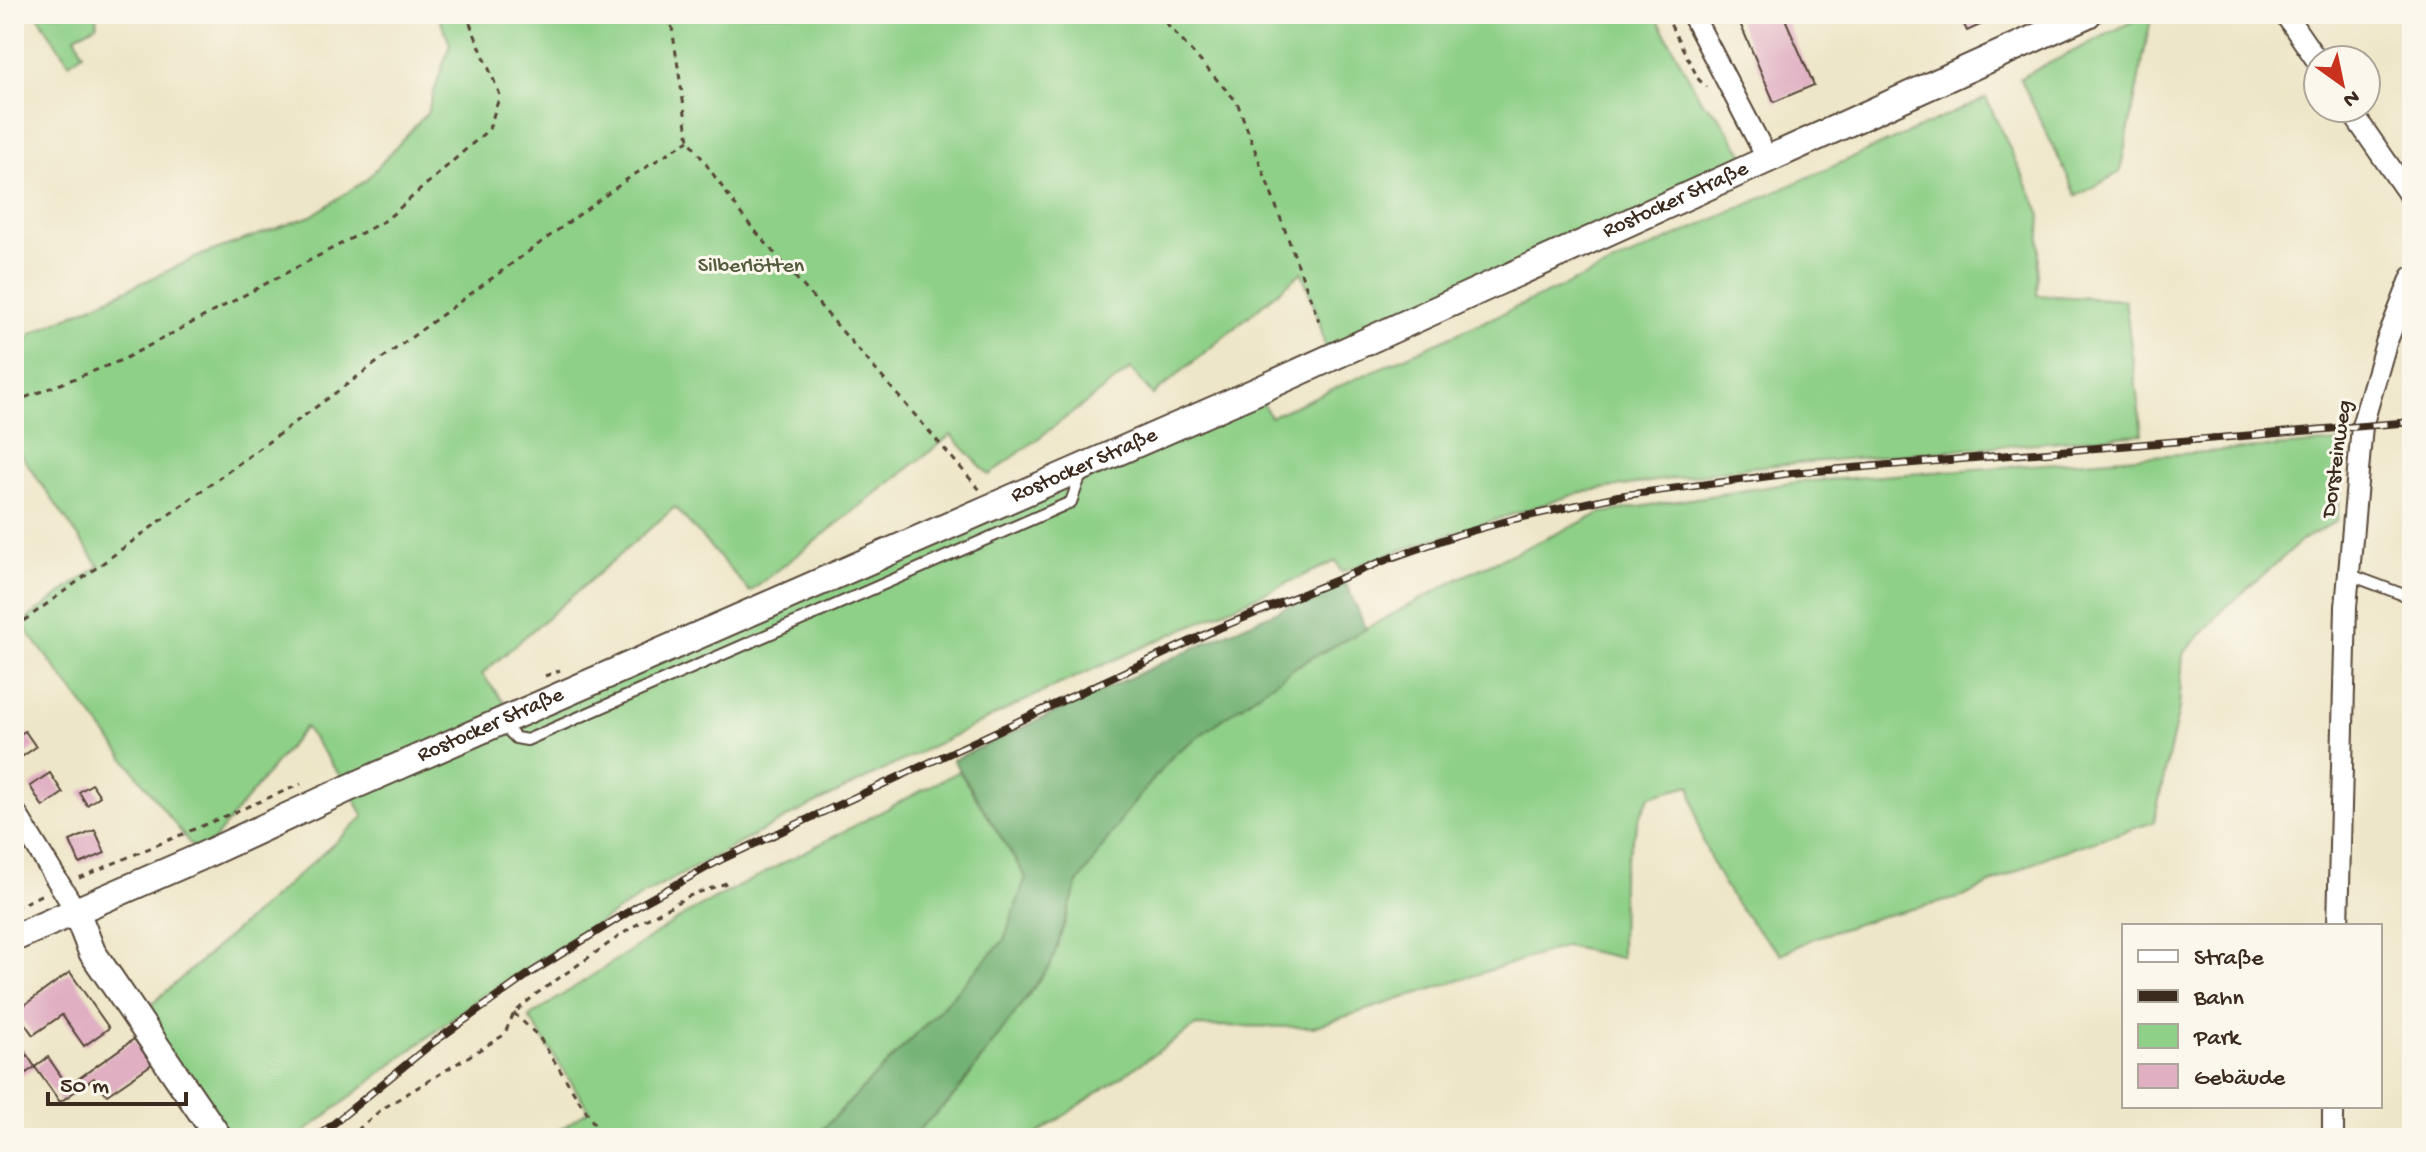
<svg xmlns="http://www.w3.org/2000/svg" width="2426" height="1152" font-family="'Gochi Hand',sans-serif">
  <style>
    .green { fill: #8fd088; stroke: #657d53; stroke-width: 2 }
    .forest { fill: #73b274; stroke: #576e49; stroke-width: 2 }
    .building { fill: #e0afc2 }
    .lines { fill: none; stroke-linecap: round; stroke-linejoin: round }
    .service-casing { stroke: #564638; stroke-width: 14 }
    .minor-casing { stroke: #564638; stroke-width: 24 }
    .tertiary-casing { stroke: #564638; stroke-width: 30 }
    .path { stroke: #564638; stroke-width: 3; stroke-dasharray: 6 6; stroke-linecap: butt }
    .service { stroke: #fff; stroke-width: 10 }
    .minor { stroke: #fff; stroke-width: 20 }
    .tertiary { stroke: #fff; stroke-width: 26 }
    .rail-casing { stroke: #3b2a1e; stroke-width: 8 }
    .rail { stroke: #fbf7ec; stroke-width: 5; stroke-dasharray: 15; stroke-linecap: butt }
    .labels { text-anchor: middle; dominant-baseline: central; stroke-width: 6; stroke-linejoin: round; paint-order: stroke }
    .street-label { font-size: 22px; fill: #3b2a1e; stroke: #fbf7ec }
    .park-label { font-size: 22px; fill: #545c3e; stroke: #fbf7ec }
  </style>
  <rect width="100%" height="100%" fill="#fbf7ec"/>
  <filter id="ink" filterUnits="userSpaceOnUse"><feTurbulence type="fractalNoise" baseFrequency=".0125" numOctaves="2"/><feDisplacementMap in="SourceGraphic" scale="16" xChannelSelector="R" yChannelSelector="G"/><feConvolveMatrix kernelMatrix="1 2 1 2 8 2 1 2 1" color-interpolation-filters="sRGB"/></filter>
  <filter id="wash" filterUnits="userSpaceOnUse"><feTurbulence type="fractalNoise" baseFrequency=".006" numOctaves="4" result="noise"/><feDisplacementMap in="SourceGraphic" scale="32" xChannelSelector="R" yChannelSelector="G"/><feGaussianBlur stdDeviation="1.8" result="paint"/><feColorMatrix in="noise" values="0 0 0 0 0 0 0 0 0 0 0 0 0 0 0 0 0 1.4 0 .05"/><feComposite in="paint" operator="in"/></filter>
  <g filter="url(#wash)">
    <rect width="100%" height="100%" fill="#eee6c8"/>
    <g class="green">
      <path d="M37 14H96L97 25 75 36 83 53 69 63Z"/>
      <path d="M438 14H1655L1702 102 1717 114 1743 153 1747 170 1328 359 1319 321 1302 272 1153 395 1131 369 989 475 951 435 750 592 675 507 482 674 514 715 1257 391 1270 417 1986 98 2041 214 2037 295 2125 300 2142 434 1751 467 1582 492 1392 553 1341 572 1336 561 1049 689 792 815 645 894 476 1000 297 1138H219L136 1018 364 817 349 788 305 727 200 857 21 623 99 566 14 445V365L31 334 204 254 311 216 366 180 427 113 450 44Z"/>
      <path d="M2147 14H2152L2120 172 2077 196 2020 78Z"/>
      <path d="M2342 442 2337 521 2304 539 2224 609 2183 654 2179 709 2154 822 2051 855 1963 897 1879 917 1814 938 1781 954C1748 923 1719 885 1703 841 1696 823 1696 803 1690 785L1650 796 1639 818 1622 874 1621 958 1566 946 1313 1027 1196 1026 1031 1138H910L955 1095 1051 964 1077 885 1124 815 1174 754 1298 665 1462 577 1601 513 1798 482Z"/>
      <path d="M959 771 1026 877 1004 940 931 1019 814 1138H547L589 1110 529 1017 686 914Z"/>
    </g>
    <path class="forest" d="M1345 582 1366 629 1298 665 1174 754 1124 815 1077 885 1051 964 955 1095 910 1138H814L931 1019 1004 940 1026 877 953 760 1220 636Z"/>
    <g id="blocks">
      <g class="building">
        <path d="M1736 14H1783L1814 85 1774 102Z"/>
        <path d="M1959 14H2004L1967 31Z"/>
        <path d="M25 731 36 747 14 762V738Z"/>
        <path d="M50 773 63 793 43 807 30 786Z"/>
        <path d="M92 784 100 796 87 805 79 792Z"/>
        <path d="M95 830 105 853 80 864 70 841Z"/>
        <path d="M70 972 109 1028 84 1046 62 1015 33 1035 16 1011Z"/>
        <path d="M134 1039 152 1064 107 1095 94 1078 60 1102 35 1067 48 1057 68 1086Z"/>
        <path d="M21 1046 35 1067 14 1081V1051Z"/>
      </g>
    </g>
  </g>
  <g filter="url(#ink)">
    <use href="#blocks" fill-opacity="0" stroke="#564638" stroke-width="2"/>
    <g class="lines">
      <g class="service-casing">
        <g id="service">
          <path d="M2348 574 2412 598"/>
          <path d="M501 723 516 738 527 740 1071 502 1081 474"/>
        </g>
      </g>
      <g class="minor-casing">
        <g id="minor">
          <path d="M1692 14 1768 160"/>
          <path d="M2285 14 2318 62"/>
          <path d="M2349 108 2412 199"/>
          <path d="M14 810 76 911"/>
          <path d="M2338 926 2346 607 2362 426 2386 343 2412 277"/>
          <path d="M2333 1138V1106"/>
        </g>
      </g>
      <g class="tertiary-casing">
        <g id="tertiary">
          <path d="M76 911 92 952 219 1138"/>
          <path id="s1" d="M14 938 200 857 349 788 1257 391 2088 14"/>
        </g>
      </g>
      <g class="path">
        <path d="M670 14 689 140 744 218 980 490"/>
        <path d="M1158 14 1237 102 1319 321"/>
        <path d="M1665 14 1699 80 1707 87"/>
        <path d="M14 402 122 360 386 220 489 129 500 95 466 14"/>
        <path d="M14 628 629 178 689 140"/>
        <path d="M545 676 560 670"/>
        <path d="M79 878 301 784"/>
        <path d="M14 908 43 894"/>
        <path d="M514 1013 539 1037 603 1138"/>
        <path d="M348 1138 382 1109 504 1035 514 1013 536 994 634 926 689 896 732 881"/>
      </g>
      <use href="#service" class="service"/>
      <use href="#minor" class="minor"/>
      <use href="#tertiary" class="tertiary"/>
      <g class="rail-casing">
        <path id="rail" d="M316 1138 430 1045 529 974 641 904 722 859 1219 628 1388 559 1457 535 1514 519 1618 496 1792 473 2412 422"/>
      </g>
      <use href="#rail" class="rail"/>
    </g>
  </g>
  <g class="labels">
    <g class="street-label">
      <text stroke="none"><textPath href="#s1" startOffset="1818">Rostocker Straße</textPath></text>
      <text transform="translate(2338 459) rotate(-82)">Dorsteinweg</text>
      <text stroke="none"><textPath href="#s1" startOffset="1170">Rostocker Straße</textPath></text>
      <text stroke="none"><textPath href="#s1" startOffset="522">Rostocker Straße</textPath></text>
    </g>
    <g class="park-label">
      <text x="751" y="267">Silberlötten</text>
    </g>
  </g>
  <rect width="2426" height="1152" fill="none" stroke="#fbf7ec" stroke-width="48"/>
  <rect x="2122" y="924" width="260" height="184" fill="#fbf7ec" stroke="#aea59a" stroke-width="2"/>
  <rect x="2138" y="950" width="40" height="12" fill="#ffffff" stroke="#aea59a" stroke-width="2"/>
  <text x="2194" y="964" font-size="24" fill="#3b2a1e">Straße</text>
  <rect x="2138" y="990" width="40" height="12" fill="#3b2a1e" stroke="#aea59a" stroke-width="2"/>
  <text x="2194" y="1004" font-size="24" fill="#3b2a1e">Bahn</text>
  <rect x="2138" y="1024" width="40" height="24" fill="#8fd088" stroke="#aea59a" stroke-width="2"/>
  <text x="2194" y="1044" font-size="24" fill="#3b2a1e">Park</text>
  <rect x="2138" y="1064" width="40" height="24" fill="#e0afc2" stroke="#aea59a" stroke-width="2"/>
  <text x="2194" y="1084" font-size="24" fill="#3b2a1e">Gebäude</text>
  <g transform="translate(2342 84) rotate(147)"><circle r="38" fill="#fbf7ec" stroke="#aea59a" stroke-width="2"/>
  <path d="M0-6L14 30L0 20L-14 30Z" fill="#c8321e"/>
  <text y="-12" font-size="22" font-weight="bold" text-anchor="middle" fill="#3b2a1e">N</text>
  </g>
  <path d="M48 1092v12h138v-12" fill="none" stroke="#3b2a1e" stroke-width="4"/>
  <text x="60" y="1092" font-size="24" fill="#3b2a1e" stroke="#fbf7ec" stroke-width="6" paint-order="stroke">50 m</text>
</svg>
